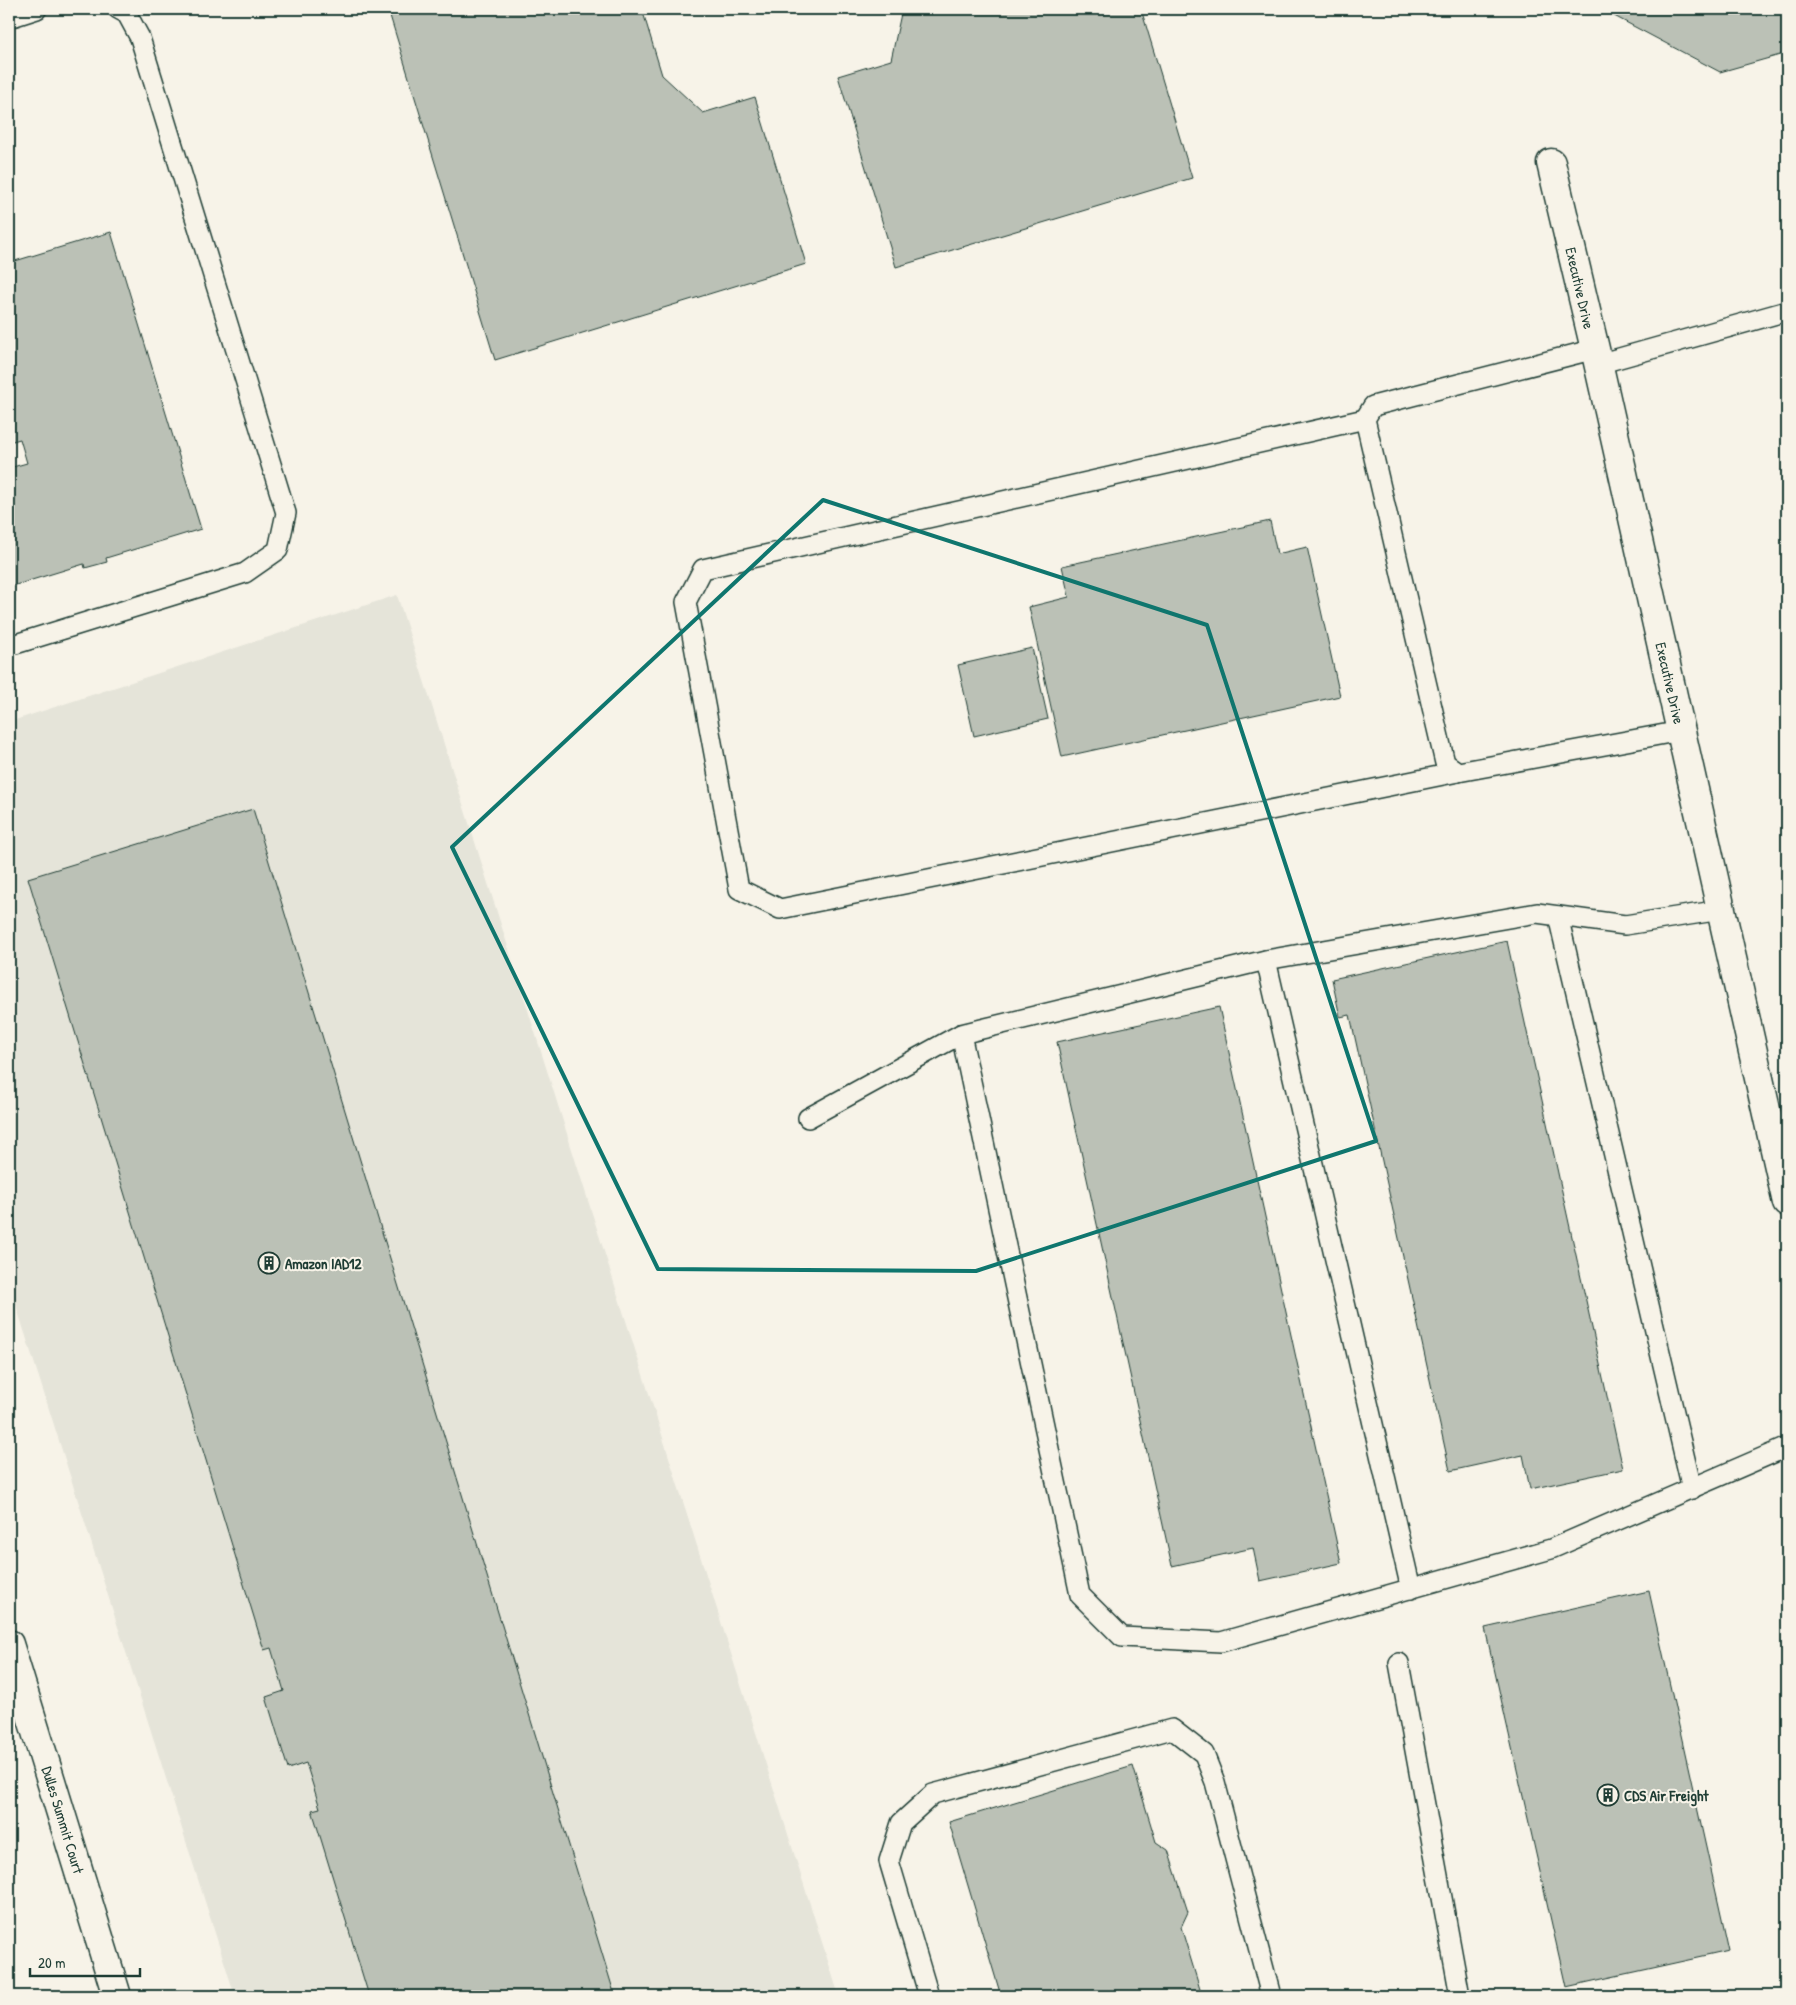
<svg xmlns="http://www.w3.org/2000/svg" width="1796" height="2005" font-family="'Patrick Hand',sans-serif">
  <style>
    .built { fill: #e5e4d9 }
    .building { fill: #bbc1b6; stroke: #1f3d34 }
    .lines { fill: none; stroke-linecap: round; stroke-linejoin: round }
    .service-casing { stroke: #1f3d34; stroke-width: 22 }
    .minor-casing { stroke: #1f3d34; stroke-width: 31 }
    .service { stroke: #f7f3e8; stroke-width: 19 }
    .minor { stroke: #f7f3e8; stroke-width: 28 }
    .marked { fill: none; stroke: #0f766e; stroke-width: 4; stroke-linejoin: round }
    .labels { text-anchor: middle; dominant-baseline: central; stroke-width: 4; stroke-linejoin: round; paint-order: stroke }
    .street-label { font-size: 15px; fill: #1f3d34; stroke: #f7f3e8 }
    .poi-label { font-size: 15px; font-weight: bold; fill: #1f3d34; stroke: #f7f3e8; text-anchor: start }
  </style>
  <rect width="100%" height="100%" fill="#f7f3e8"/>
  <filter id="ink" filterUnits="userSpaceOnUse"><feTurbulence type="fractalNoise" baseFrequency=".02" numOctaves="2"/><feDisplacementMap in="SourceGraphic" scale="10" xChannelSelector="R" yChannelSelector="G"/><feConvolveMatrix kernelMatrix="1 2 1 2 8 2 1 2 1" color-interpolation-filters="sRGB"/></filter>
  <g filter="url(#ink)">
    <path class="built" d="M397 595 839 1996H235L9 1283V722Z"/>
    <g class="building">
      <path d="M388 9H642L662 75 703 113 755 97 806 264 495 360Z"/>
      <path d="M902 9H1141L1192 178 896 267 838 76 891 60Z"/>
      <path d="M1601 9H1787V53L1720 72Z"/>
      <path d="M111 232 201 529 106 558 107 562 85 568 84 564 9 587V513L13 512 9 498V468L27 463 20 439 9 442V240L15 261Z"/>
      <path d="M1270 521 1277 554 1307 547 1340 696 1062 757 1029 607 1069 597 1062 566Z"/>
      <path d="M1032 648 1048 719 974 736 958 665Z"/>
      <path d="M253 809 615 1996H369L312 1810 320 1808 306 1763 288 1769 266 1697 284 1691 271 1648 264 1650 28 878Z"/>
      <path d="M1507 941 1623 1469 1530 1489 1523 1455 1450 1471 1350 1015 1340 1017 1332 979Z"/>
      <path d="M1219 1007 1341 1563 1260 1581 1253 1548 1172 1566 1057 1042Z"/>
      <path d="M1649 1591 1729 1951 1566 1987 1485 1628Z"/>
      <path d="M1133 1766 1156 1842 1168 1850 1188 1912 1181 1927 1202 1996H1001L949 1822Z"/>
    </g>
    <g class="lines">
      <g class="service-casing">
        <g id="service">
          <path d="M9 18 37 9"/>
          <path d="M1595 349 1373 406 1365 419 1445 763 1458 772 1681 731"/>
          <path d="M1598 364 1787 311"/>
          <path d="M1365 419 703 569 686 602 739 889 780 909 1458 772"/>
          <path d="M9 646 245 573 278 550 286 513 140 38 127 14 118 9"/>
          <path d="M1558 916 1692 1489"/>
          <path d="M1266 960 1411 1589"/>
          <path d="M961 1034 1080 1595 1122 1637 1221 1642 1551 1549 1787 1447"/>
          <path d="M808 1118 961 1034 1266 960 1537 913 1625 925 1721 910"/>
          <path d="M1399 1663 1460 1996"/>
          <path d="M929 1996 889 1861 901 1823 933 1794 1172 1729 1204 1754 1215 1782 1271 1996"/>
        </g>
      </g>
      <g class="minor-casing">
        <g id="minor">
          <path d="M1551 163 1595 349 1787 1203"/>
          <path d="M9 1644 117 1996"/>
        </g>
      </g>
      <use href="#service" class="service"/>
      <use href="#minor" class="minor"/>
    </g>
  </g>
  <path class="marked" d="M823 500 1207 625 1376 1141 976 1271 658 1269 452 847Z"/>
  <defs>
    <g id="building-ring" transform="scale(1.125)"><circle r="9.5" fill="#f7f3e8" stroke="#1f3d34" stroke-width="1.5"/><path d="M-4-6H4V6H1V3H-1V6H-4ZM-2.5-4.3h1.7v1.8h-1.7ZM.8-4.3h1.7v1.8H.8ZM-2.5-1h1.7V.8h-1.7ZM.8-1h1.7V.8H.8Z" fill="#1f3d34"/></g>
  </defs>
  <g fill-rule="evenodd">
    <use href="#building-ring" x="269" y="1263"/>
    <use href="#building-ring" x="1608" y="1795"/>
  </g>
  <g class="labels">
    <g class="street-label">
      <text transform="translate(1580 288) rotate(77)">Executive Drive</text>
      <text transform="translate(1670 683) rotate(77)">Executive Drive</text>
      <text transform="translate(63 1820) rotate(73)">Dulles Summit Court</text>
    </g>
    <g class="poi-label">
      <text x="285" y="1263">Amazon IAD12</text>
      <text x="1624" y="1795">CDS Air Freight</text>
    </g>
  </g>
  <rect width="1796" height="2005" fill="none" stroke="#f7f3e8" stroke-width="30"/>
  <rect x="15" y="15" width="1766" height="1975" fill="none" stroke="#1f3d34" stroke-width="2" filter="url(#ink)"/>
  <path d="M30 1968v8h110v-8" fill="none" stroke="#1f3d34" stroke-width="2.5"/>
  <text x="38" y="1968" font-size="15" fill="#1f3d34" stroke="#f7f3e8" stroke-width="4" paint-order="stroke">20 m</text>
</svg>
